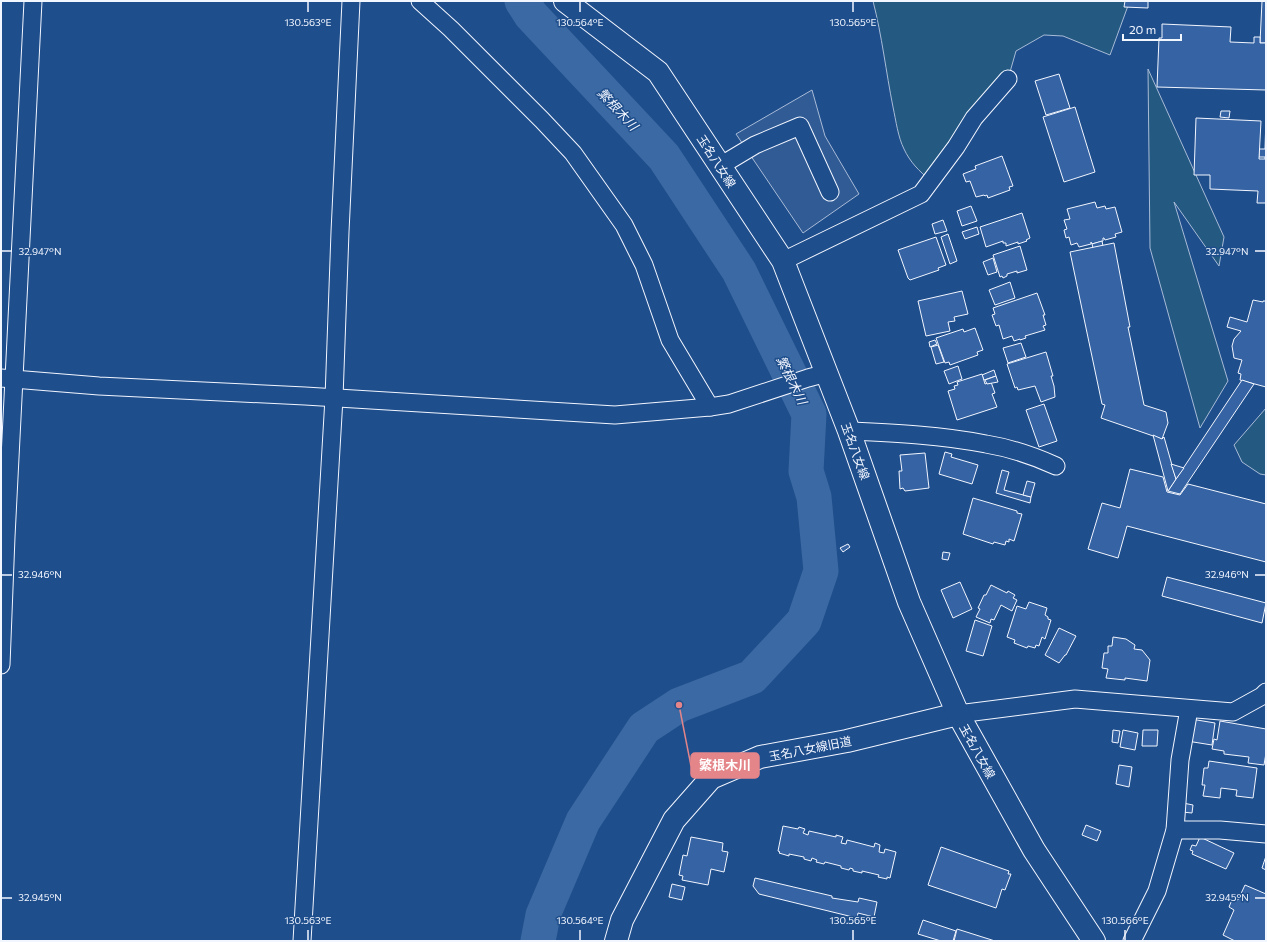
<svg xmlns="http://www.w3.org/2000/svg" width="1267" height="942" font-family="Commissioner,'Noto Sans JP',sans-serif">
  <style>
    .green { fill: #245a82; stroke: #a8bbd7 }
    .parking { fill: #305b95; stroke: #a8bbd7 }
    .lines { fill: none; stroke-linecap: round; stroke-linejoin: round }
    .river { stroke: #3b69a3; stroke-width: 35 }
    .building { fill: #3563a3; stroke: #f2f6ff }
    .minor-casing { stroke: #f2f6ff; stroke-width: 19 }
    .tertiary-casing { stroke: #f2f6ff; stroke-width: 24 }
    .primary-casing { stroke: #f2f6ff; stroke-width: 24 }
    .minor { stroke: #1f4e8c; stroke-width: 17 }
    .tertiary { stroke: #1f4e8c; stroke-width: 22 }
    .primary { stroke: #1f4e8c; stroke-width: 22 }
    .ticks { fill: none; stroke: #f2f6ff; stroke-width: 1.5 }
    .labels { text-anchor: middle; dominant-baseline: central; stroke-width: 3; stroke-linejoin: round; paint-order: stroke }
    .street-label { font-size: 12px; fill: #f2f6ff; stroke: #1f4e8c }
    .water-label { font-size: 13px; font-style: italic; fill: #f2f6ff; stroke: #1f4e8c }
    .ticks-label { font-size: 10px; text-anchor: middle; fill: #f2f6ff; stroke: #1f4e8c; stroke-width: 3; stroke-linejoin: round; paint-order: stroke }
    .leader { fill: none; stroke: #e38589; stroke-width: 1.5 }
    .callout-dot { fill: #e38589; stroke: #1f4e8c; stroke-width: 1.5 }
    .callout { fill: #e38589; stroke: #e38589; stroke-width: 1.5 }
    .callout-label { font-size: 13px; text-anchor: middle; font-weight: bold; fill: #fff }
  </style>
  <rect width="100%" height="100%" fill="#1f4e8c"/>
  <g class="green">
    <path d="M873 1H1127L1129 3 1110 55 1063 36 1044 35 1016 51 1008 79 930 180C919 171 910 162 904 149 898 137 896 121 893 107 886 72 882 36 873 1Z"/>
    <path d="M1148 69 1224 237 1219 266 1174 202 1228 381 1200 428 1150 248Z"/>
    <path d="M1266 408V475L1260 474 1242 462 1234 445Z"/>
  </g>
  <path class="parking" d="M812 90 825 136 859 194 803 233 736 134Z"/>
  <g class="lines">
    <path class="river" d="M522 1 531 15 664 157 739 271 809 414 806 471 814 497 821 571 804 621 752 677 679 705 644 728 583 821 543 915 538 941"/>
  </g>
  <g class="building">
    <path d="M1125 1H1148V8L1124 7Z"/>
    <path d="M1262 1H1266V43H1260Z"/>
    <path d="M1162 24 1231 27 1230 42 1254 43V37H1260V43H1266V90L1157 87 1159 38H1162Z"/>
    <path d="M1059 74 1070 108 1046 115 1035 81Z"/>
    <path d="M1075 107 1095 172 1064 182 1043 117Z"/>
    <path d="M1221 111H1230L1229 118 1220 117Z"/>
    <path d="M1266 117V159H1265V157H1259V149H1265Z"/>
    <path d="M1196 118 1261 121 1259 159H1266V203H1257L1258 191 1210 189V175H1194Z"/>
    <path d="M1002 156 1013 186 1009 187 1010 190 988 198 987 195 985 196 984 195 976 197 970 181 966 182 963 174 976 169 975 166Z"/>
    <path d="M1095 202 1097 208 1105 206 1106 209 1115 207 1122 232 1115 234 1116 237 1105 240 1104 238H1103V241L1092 244 1091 242V244L1079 247 1077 243 1071 245 1069 237 1066 238 1064 230 1067 229 1064 220 1070 219 1067 209Z"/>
    <path d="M971 206 977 221 962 226 957 211Z"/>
    <path d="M1022 213 1030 238 1026 240 1027 241 1018 244V242L1006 246V243H1003V241L986 247 980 227Z"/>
    <path d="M943 220 947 231 935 234 932 224Z"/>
    <path d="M977 227 979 234 965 239 962 232Z"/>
    <path d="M948 234 957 261 950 264 941 237Z"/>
    <path d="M936 237 946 265 938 268 939 270 910 280 908 278 898 250Z"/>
    <path d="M1102 241 1103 246 1093 248 1092 244Z"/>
    <path d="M1114 243 1130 327H1128L1144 405 1166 412 1168 423 1162 439 1101 418 1105 405 1102 404 1070 252Z"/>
    <path d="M1020 246 1027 270 1017 273V271L1007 274V276L1003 278 1002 276 1000 277 993 255Z"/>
    <path d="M993 258 997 272 988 275 983 262Z"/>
    <path d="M1010 282 1015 298 995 305 989 290Z"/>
    <path d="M962 291 968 314 954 317 955 321 948 322 950 331 926 336 918 301Z"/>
    <path d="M1037 293 1045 315H1043L1046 325 1043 326 1045 330 1025 336 1026 338 1020 340V339L1014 341 1012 336 1003 339 999 325 996 326 992 315 995 314 993 308Z"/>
    <path d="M1253 300 1263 302V301H1266V387L1240 380 1241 374 1238 373 1242 360 1234 358 1232 346 1234 339 1241 331 1227 327 1230 317 1247 322Z"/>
    <path d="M975 328 983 350 977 352 978 355 950 365 949 362 945 363 936 338 963 329 964 332Z"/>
    <path d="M935 340 937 344 930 347 929 342Z"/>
    <path d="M1021 343 1026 357 1008 363 1003 348Z"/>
    <path d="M938 345 944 362 936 364 931 347Z"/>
    <path d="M1046 352 1053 376H1051L1054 386 1055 397 1041 402 1035 386 1018 390 1017 387 1015 388 1007 364Z"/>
    <path d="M958 366 962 379 949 384 944 371Z"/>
    <path d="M994 370 996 376 984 380 982 375Z"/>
    <path d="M982 374 985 384 991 382 995 393 992 394 997 407 957 420 948 391 955 389 954 386 958 385 957 382Z"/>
    <path d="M996 376 998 382 987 384 985 380Z"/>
    <path d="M1242 380 1254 384 1180 494 1168 491Z"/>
    <path d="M1044 404 1057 441 1039 447 1026 410Z"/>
    <path d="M1153 435 1162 439 1164 437 1176 479 1168 491Z"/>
    <path d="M945 452 952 454 951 457 978 465 972 484 939 474Z"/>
    <path d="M925 453 929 488 905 491 903 488 900 489 899 471H902L900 455Z"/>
    <path d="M1171 464 1184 468 1176 479Z"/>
    <path d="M1130 469 1163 477 1167 492 1180 495 1188 484 1266 504V562L1127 526 1118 558 1088 549 1102 503 1120 508Z"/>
    <path d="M1002 470 1009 472 1004 490 1031 497 1030 503 996 493Z"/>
    <path d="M1027 481 1035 483 1031 497 1023 495Z"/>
    <path d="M973 498 1017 511V513L1022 514 1014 541 1009 539V542L1006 541 1005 545 994 542 993 544 963 534Z"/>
    <path d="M848 544 850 547 843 552 840 548Z"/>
    <path d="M943 552 950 553 948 560 942 559Z"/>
    <path d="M1167 577 1266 603 1262 623 1162 596Z"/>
    <path d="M960 582 972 609 953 618 941 590Z"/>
    <path d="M991 585 1007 593 1008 591 1015 595 1013 598 1017 600 1012 611 1001 605 994 620 991 619 990 623 976 617 980 609 978 608 984 595H986Z"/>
    <path d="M1029 602 1047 608 1045 615 1048 617V619L1051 620 1045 639 1042 637 1039 646 1036 645 1035 648 1028 646 1027 648 1014 643 1015 640 1007 637 1017 606 1026 609Z"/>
    <path d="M975 620 992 626 983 656 966 651Z"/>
    <path d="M1059 628 1076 636 1066 655H1065L1059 663 1045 655Z"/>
    <path d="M1113 637 1126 639 1135 645 1134 649 1142 650 1150 660 1147 681 1125 678V680L1106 678 1108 669 1102 668 1104 653H1108V646H1112Z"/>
    <path d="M1191 719 1215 723 1212 745 1187 741Z"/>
    <path d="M1220 721 1266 729V753L1264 765 1248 763 1249 757 1224 754V751L1212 749 1214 739 1217 740Z"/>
    <path d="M1113 730 1120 731 1118 743 1112 742Z"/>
    <path d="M1123 730 1138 733 1135 750 1120 747Z"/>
    <path d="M1143 730H1158L1157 746H1142Z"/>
    <path d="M1209 761 1257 768 1253 798 1236 796 1237 790 1221 788 1220 798 1203 796 1205 785H1202L1204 768H1208Z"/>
    <path d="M1119 765 1132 767 1129 787 1116 784Z"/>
    <path d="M1183 803 1193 805 1192 813 1182 812Z"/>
    <path d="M1086 825 1101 831 1097 841 1082 835Z"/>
    <path d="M783 826 798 829 799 827 805 829 803 833 808 835 809 831 836 837V835L843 837 841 843 846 844 847 840 874 847 875 843 880 845 879 852 884 853 885 849 896 852 890 878 887 877V879L878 877 879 875 862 871V873L853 871V869L850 868 849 870 841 868V866L825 862 824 864 816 862 817 860 812 858 811 861 804 859V857L789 854V856L779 853 780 852 778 851Z"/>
    <path d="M691 837 723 843 722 851 728 852 724 872 711 869 708 885 682 880 683 876 679 875 683 855 687 856Z"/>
    <path d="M1200 837 1234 853 1226 869 1192 854 1193 851 1190 850 1192 845 1196 846Z"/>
    <path d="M941 847 1009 871 1008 874H1011L1005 890 1002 889 996 908 928 885Z"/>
    <path d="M1266 856V870L1262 868Z"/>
    <path d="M755 878 832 896V898L858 902 859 898 877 902 874 917 858 913 857 918 759 894 753 886Z"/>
    <path d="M672 884 685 887 682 900 669 897Z"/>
    <path d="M1245 885 1266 894V941H1235L1223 935 1234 910 1229 907 1233 897 1238 900Z"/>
    <path d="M923 920 956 931 953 941H941L918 934Z"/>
    <path d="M957 929 995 941H954Z"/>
  </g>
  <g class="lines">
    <g class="minor-casing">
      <g id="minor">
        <path d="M420 1 451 29 542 120 573 153 624 225 644 265 670 340 710 407"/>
        <path d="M720 166 755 145 800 126 830 192"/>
        <path d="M783 261 921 194 956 147 974 118 1008 79"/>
        <path d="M1 378 99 386 305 396 615 415 710 407 729 404 808 378 827 373"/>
        <path d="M849 431C894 433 941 435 986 444 1010 448 1034 456 1056 466"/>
        <path d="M1 665 6 537 33 1"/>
        <path d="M958 714 1075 699 1233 712 1262 696 1266 692"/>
        <path d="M1175 830H1220L1266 834"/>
        <path d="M302 941 334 398 340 232 351 1"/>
        <path d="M1132 941 1157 891 1175 830 1180 760 1189 709"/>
      </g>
    </g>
    <g class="tertiary-casing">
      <path id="tertiary" d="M616 941 622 920 674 820 711 778 760 757 847 741 958 714"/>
    </g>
    <g class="primary-casing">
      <path id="primary" d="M565 1 658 72 783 261 849 431 909 602 958 714 1034 850 1094 941"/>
    </g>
    <use href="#minor" class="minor"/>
    <use href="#tertiary" class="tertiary"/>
    <use href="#primary" class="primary"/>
  </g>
  <path class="ticks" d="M308 2V12M580 2V12M853 2V12M2 251H12M1255 251H1265M2 575H12M1255 575H1265M2 898H12M1255 898H1265M308 930V940M580 930V940M853 930V940M1125 930V940"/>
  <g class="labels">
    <g class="street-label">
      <text transform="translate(717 161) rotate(57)">玉名八女線</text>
      <text transform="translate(856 451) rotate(70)">玉名八女線</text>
      <text transform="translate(810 748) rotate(-11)">玉名八女線旧道</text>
      <text transform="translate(978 751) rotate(61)">玉名八女線</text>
    </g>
    <g class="water-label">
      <text transform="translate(618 109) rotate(47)">繁根木川</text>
      <text transform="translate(792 380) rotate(64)">繁根木川</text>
    </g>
  </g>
  <g class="ticks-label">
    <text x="308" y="26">130.563°E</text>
    <text x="580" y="26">130.564°E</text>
    <text x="853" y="26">130.565°E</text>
    <text x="40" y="255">32.947°N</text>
    <text x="1227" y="255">32.947°N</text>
    <text x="40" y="578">32.946°N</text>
    <text x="1227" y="578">32.946°N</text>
    <text x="40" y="901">32.945°N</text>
    <text x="1227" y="901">32.945°N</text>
    <text x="308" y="924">130.563°E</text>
    <text x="580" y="924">130.564°E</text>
    <text x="853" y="924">130.565°E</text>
    <text x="1125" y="924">130.566°E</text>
  </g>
  <path class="leader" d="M679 705L691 766"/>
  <circle class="callout-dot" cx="679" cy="705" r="4"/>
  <rect class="callout" x="691" y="753" width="68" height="25" rx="4"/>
  <g class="callout-label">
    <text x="725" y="770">繁根木川</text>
  </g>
  <rect width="1267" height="942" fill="none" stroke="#f2f6ff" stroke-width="4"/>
  <path d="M1123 34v6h58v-6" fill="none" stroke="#f2f6ff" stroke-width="2"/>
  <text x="1129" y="34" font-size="12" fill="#f2f6ff" stroke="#1f4e8c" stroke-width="3" paint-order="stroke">20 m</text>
</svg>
